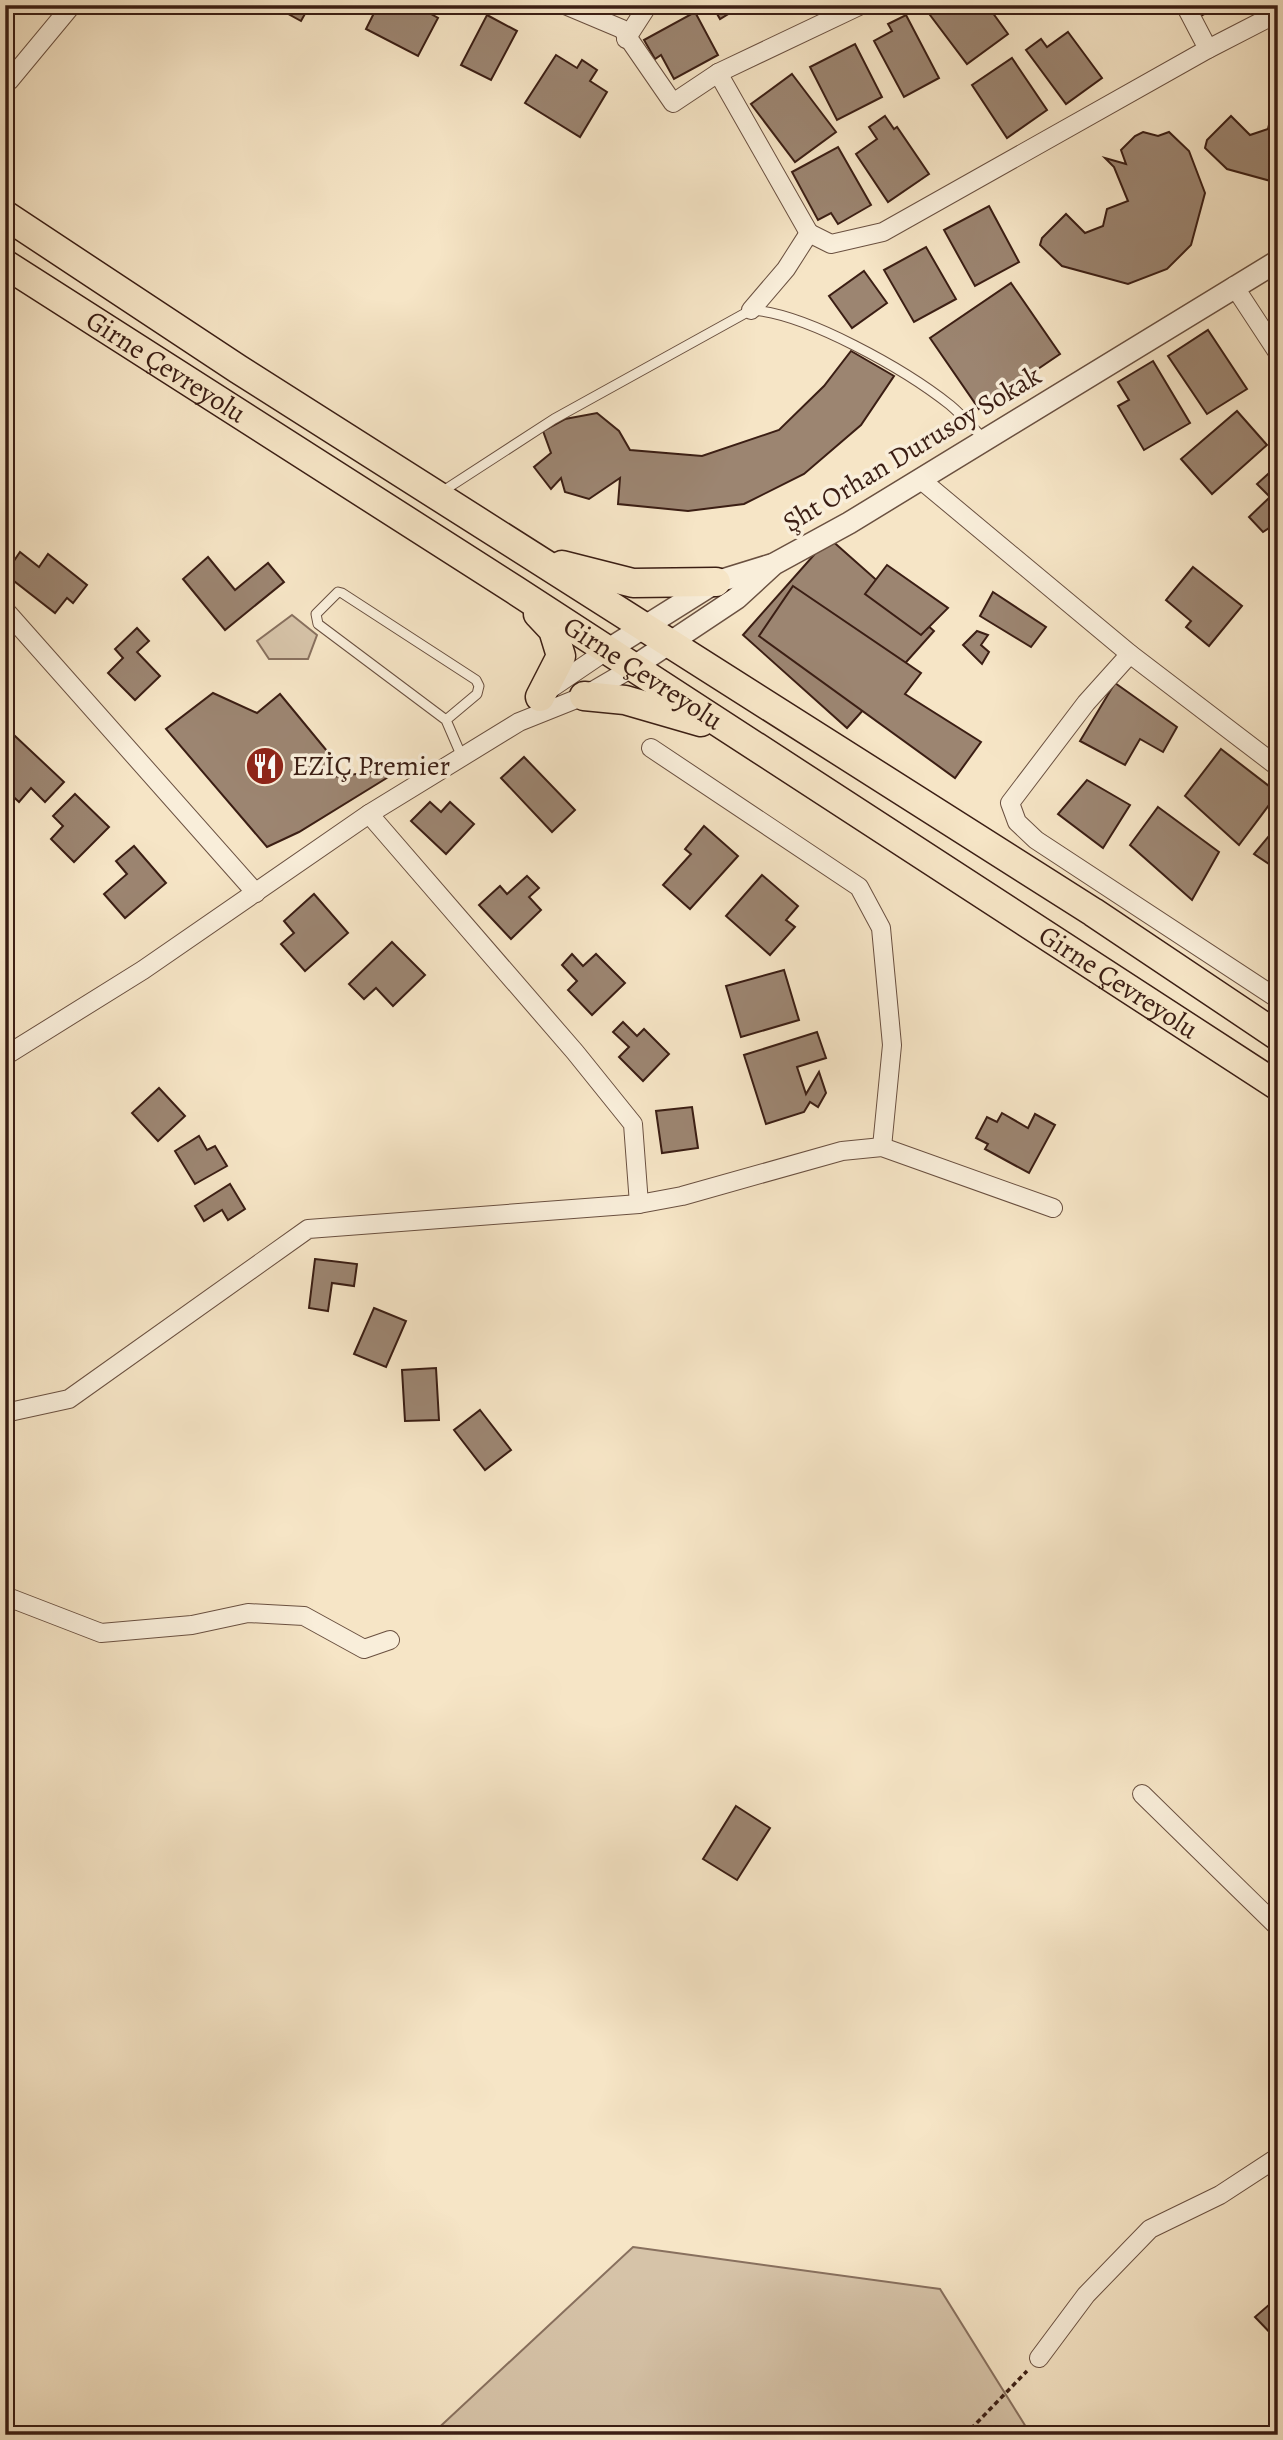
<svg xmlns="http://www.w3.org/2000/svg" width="1283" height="2440" font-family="Alegreya,serif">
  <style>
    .green { fill: #d6c3a8; stroke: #88705e; stroke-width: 2 }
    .building { fill: #9c8571; stroke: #3b1e14; stroke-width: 2 }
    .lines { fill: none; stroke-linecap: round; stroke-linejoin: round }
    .service-casing { stroke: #6a5040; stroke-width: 11 }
    .minor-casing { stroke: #6a5040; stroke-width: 20 }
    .tertiary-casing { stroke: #6a5040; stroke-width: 24 }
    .trunk-casing { stroke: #3b1e14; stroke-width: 31 }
    .path { stroke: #3b1e14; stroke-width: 3.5; stroke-dasharray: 5 3.5; stroke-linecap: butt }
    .service { stroke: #f9eeda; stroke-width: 9 }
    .minor { stroke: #f9eeda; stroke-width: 18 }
    .tertiary { stroke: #f9eeda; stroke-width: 21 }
    .trunk { stroke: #f6e5c6; stroke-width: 28 }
    .labels { text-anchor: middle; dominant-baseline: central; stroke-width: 7; stroke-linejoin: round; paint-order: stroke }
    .street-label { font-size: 28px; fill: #3b1e14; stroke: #f9eeda }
    .poi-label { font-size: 28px; fill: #3b1e14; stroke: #f9eeda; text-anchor: start }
  </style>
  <rect width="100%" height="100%" fill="#f6e5c6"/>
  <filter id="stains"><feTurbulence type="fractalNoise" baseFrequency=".00286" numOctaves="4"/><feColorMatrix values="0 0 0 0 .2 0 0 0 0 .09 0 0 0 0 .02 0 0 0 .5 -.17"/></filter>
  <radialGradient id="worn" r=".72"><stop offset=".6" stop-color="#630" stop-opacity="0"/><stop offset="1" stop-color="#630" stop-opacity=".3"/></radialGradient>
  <g class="green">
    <path d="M292 615 317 635 308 659H269L257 641Z"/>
    <path d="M633 2247 940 2289 1031 2435H431Z"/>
  </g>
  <g class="building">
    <path d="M286 5H310L301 21 283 11Z"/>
    <path d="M378 5H415L438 18 418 56 366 29Z"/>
    <path d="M616 5H640L633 16Z"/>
    <path d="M712 5H743L720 19Z"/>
    <path d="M935 5H987L1008 34 967 64 927 11Z"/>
    <path d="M1193 5H1221L1199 17Z"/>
    <path d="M695 12 718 55 674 79 661 55 655 59 644 40Z"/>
    <path d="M487 15 517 31 491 80 461 65Z"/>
    <path d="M906 15 939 78 904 97 874 41 892 31 888 24Z"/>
    <path d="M1068 32 1102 78 1066 104 1026 50 1041 39 1047 47Z"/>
    <path d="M855 44 882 97 837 120 810 67Z"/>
    <path d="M556 55 577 68 582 60 597 70 590 81 607 92 580 137 525 103Z"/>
    <path d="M1012 58 1047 110 1007 138 972 85Z"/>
    <path d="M792 74 836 132 795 162 751 104Z"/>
    <path d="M1278 110V183L1227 169 1205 148 1207 140 1231 116 1250 135 1268 129 1272 112Z"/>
    <path d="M885 116 894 129 897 127 929 174 888 202 856 154 877 139 869 127Z"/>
    <path d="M1143 132 1158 136 1169 132 1189 151 1205 193 1191 245 1167 269 1128 284 1062 266 1040 245 1042 238 1066 214 1085 233 1103 226 1107 209 1128 201 1114 167 1105 158 1126 164 1121 150 1135 136Z"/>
    <path d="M838 147 871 205 838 224 831 213 818 220 792 172Z"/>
    <path d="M989 206 1019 262 975 286 944 230Z"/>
    <path d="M926 247 956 299 914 322 884 270Z"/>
    <path d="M864 271 887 303 852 328 829 296Z"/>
    <path d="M1011 283 1060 354 979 409 930 338Z"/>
    <path d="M1208 330 1247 389 1207 414 1168 356Z"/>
    <path d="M851 351 894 376 861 425 804 474 744 504 688 511 618 504 620 478 589 499 565 492 561 478 551 489 534 467 551 453 543 431 565 419 597 413 619 431 630 450 702 456 779 430 824 386Z"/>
    <path d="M1153 361 1190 423 1144 450 1118 406 1129 400 1118 382Z"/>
    <path d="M1237 411 1267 445 1212 494 1181 459Z"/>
    <path d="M1278 465V522L1263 532 1249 517 1270 497 1257 484Z"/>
    <path d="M829 538 934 631 847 728 743 635Z"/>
    <path d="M20 552 39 567 48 554 87 585 73 603 67 598 55 613 5 574Z"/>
    <path d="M208 557 235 590 268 563 284 582 225 630 183 579Z"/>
    <path d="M887 565 948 608 921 635 865 594Z"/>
    <path d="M1193 567 1242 606 1209 646 1186 627 1191 621 1166 600Z"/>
    <path d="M793 586 921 673 905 694 981 742 955 778 759 636Z"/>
    <path d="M993 592 1046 627 1031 647 980 616Z"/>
    <path d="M137 628 149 641 137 652 160 676 135 700 108 673 123 658 115 649Z"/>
    <path d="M977 631 988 635 981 645 989 652 982 664 963 645Z"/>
    <path d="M1115 683 1177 727 1163 752 1140 739 1125 765 1080 741Z"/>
    <path d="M213 693 257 713 280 694 336 762 327 770 332 777 373 772 390 776 299 832 267 847 166 729Z"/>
    <path d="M15 736 64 782 45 802 31 788 19 802 5 789V772L10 767 5 763V747Z"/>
    <path d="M1221 749 1278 793 1239 845 1185 796Z"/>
    <path d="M524 757 575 810 552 832 501 778Z"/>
    <path d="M1087 780 1130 805 1103 848 1058 814Z"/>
    <path d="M75 794 109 827 74 862 51 839 63 826 53 816Z"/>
    <path d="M430 802 441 812 450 802 474 824 446 854 411 821Z"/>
    <path d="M1158 807 1219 852 1192 900 1130 845Z"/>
    <path d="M1278 825V870L1254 854Z"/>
    <path d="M704 826 738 856 690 909 663 885 691 854 685 849Z"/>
    <path d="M134 846 166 883 125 918 104 894 127 874 116 861Z"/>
    <path d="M762 875 798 906 786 920 795 927 770 955 726 916Z"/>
    <path d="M527 876 539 888 529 897 541 910 511 939 479 905 500 886 507 894Z"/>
    <path d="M314 894 348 933 305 971 281 944 294 933 284 921Z"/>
    <path d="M392 942 425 975 393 1006 376 988 364 999 349 984Z"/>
    <path d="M572 954 583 966 596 954 625 983 592 1015 568 990 577 981 562 965Z"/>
    <path d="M784 970 799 1020 741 1037 726 986Z"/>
    <path d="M623 1022 637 1036 644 1029 669 1054 643 1081 619 1057 629 1047 613 1032Z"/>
    <path d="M817 1032 826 1058 797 1067 806 1094 819 1072 826 1093 818 1107 810 1102 804 1112 766 1124 744 1055Z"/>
    <path d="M159 1088 185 1116 158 1141 132 1113Z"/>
    <path d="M692 1107 698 1148 662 1153 656 1111Z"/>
    <path d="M1002 1113 1028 1128 1035 1114 1055 1125 1029 1173 985 1149 988 1144 976 1138 987 1117 997 1122Z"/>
    <path d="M199 1136 207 1150 215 1146 227 1166 195 1184 175 1151Z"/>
    <path d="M230 1184 245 1209 228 1220 222 1210 204 1221 195 1206Z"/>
    <path d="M315 1259 357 1264 354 1286 332 1283 328 1311 309 1308Z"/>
    <path d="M374 1308 406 1321 386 1367 354 1354Z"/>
    <path d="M436 1368 439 1420 405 1421 402 1370Z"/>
    <path d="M480 1410 511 1450 485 1470 454 1430Z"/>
    <path d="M736 1806 770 1828 737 1880 703 1859Z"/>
    <path d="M1278 2297V2341L1255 2317Z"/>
  </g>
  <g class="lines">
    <g class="service-casing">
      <g id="service">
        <path d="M440 493 554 419 751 310C806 313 906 370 950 405 962 415 973 428 984 439"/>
        <path d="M446 720 477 694 479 686 476 680 342 593 338 592 316 614 318 624 446 720 462 757"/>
      </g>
    </g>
    <g class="minor-casing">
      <g id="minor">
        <path d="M565 5 622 29 673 103 718 73 861 5"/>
        <path d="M1185 5 1208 49"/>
        <path d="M626 39 648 5"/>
        <path d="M718 73 809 233"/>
        <path d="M9 81 72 5"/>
        <path d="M1234 286 1278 353"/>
        <path d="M751 310 786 269 809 233 831 244 883 232 1208 49 1278 13"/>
        <path d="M920 479 1130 654 1278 767"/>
        <path d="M5 610 256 893"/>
        <path d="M1130 654 1086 703 1010 803 1017 822 1036 840 1278 999"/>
        <path d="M547 691 606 651"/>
        <path d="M651 748 859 887 881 928 892 1045 882 1147"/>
        <path d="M369 814 575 1052 633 1124 639 1204"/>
        <path d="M5 1056 143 970 369 814 519 722 584 696 632 668"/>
        <path d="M5 1413 69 1399 308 1229 639 1204 682 1196 842 1151 882 1147 1053 1208"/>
        <path d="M5 1596 101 1633 192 1625 248 1613 304 1616 364 1649 390 1640"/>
        <path d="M1142 1794 1278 1927"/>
        <path d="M1039 2358 1086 2295 1150 2229 1220 2195 1278 2157"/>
      </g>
    </g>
    <g class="tertiary-casing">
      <g id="tertiary">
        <path d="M606 651 716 582 771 565"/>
        <path d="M632 668 737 598 774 564 849 523 1278 261"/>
      </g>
    </g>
    <g class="trunk-casing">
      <g id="trunk">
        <path d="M5 215 238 369 1093 912 1278 1036"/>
        <path id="s1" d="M5 264 515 590 1278 1086"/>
        <path d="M562 565 633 583 716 582"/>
        <path d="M538 614 553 630 561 656 540 697"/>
        <path d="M584 696 625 700 701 722"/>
      </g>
    </g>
    <path class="path" d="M965 2435 1027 2371"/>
    <use href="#service" class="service"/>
    <use href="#minor" class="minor"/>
    <use href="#tertiary" class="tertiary"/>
    <use href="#trunk" class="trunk"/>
  </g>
  <defs>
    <g id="restaurant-disc" transform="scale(2.0125)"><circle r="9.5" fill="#8f2418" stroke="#f9eeda"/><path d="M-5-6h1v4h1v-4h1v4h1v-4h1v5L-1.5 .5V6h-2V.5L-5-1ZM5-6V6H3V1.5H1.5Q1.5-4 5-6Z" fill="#fff"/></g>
  </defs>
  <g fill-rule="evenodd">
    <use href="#restaurant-disc" x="265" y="766"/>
  </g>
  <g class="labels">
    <g class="street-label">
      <text stroke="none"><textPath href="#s1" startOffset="191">Girne Çevreyolu</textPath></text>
      <text transform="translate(912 449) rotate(-31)">Şht Orhan Durusoy Sokak</text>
      <text stroke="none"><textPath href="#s1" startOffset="758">Girne Çevreyolu</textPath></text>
      <text stroke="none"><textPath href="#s1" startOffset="1325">Girne Çevreyolu</textPath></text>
    </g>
    <g class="poi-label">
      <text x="292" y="766">EZİÇ Premier</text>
    </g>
  </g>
  <rect width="1283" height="2440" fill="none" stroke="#f6e5c6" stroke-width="28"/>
  <rect x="7" y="7" width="1269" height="2426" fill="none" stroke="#3b1e14" stroke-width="3.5"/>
  <rect x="14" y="14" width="1255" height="2412" fill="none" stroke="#3b1e14" stroke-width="2"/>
  <rect width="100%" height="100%" filter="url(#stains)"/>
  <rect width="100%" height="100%" fill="url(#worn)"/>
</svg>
